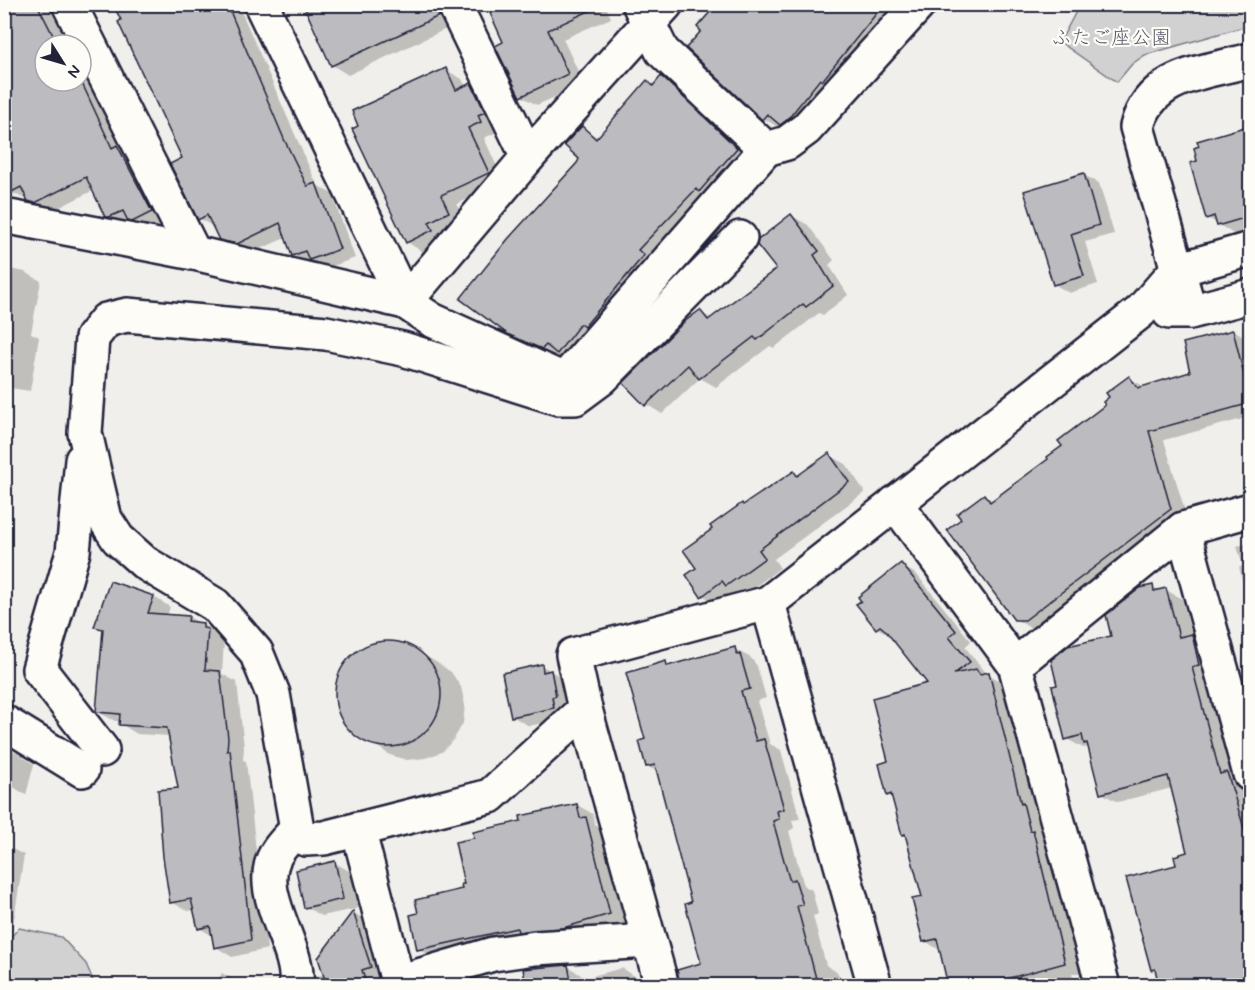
<svg xmlns="http://www.w3.org/2000/svg" width="1255" height="990" font-family="Mynerve,'Klee One',sans-serif">
  <style>
    .green { fill: #d2d1d1; stroke: #7a7a86; stroke-width: 1.5 }
    .shadow { fill: #0003 }
    .building { fill: #bcbcc0; stroke: #22223b; stroke-width: 1.5 }
    .lines { fill: none; stroke-linecap: round; stroke-linejoin: round }
    .minor-casing { stroke: #22223b; stroke-width: 38 }
    .minor { stroke: #fdfcf7; stroke-width: 33 }
    .labels { text-anchor: middle; dominant-baseline: central; stroke-width: 4.5; stroke-linejoin: round; paint-order: stroke }
    .park-label { font-size: 20px; fill: #575768; stroke: #fdfcf7 }
  </style>
  <rect width="100%" height="100%" fill="#f0efec"/>
  <filter id="ink" filterUnits="userSpaceOnUse"><feTurbulence type="fractalNoise" baseFrequency=".0167" numOctaves="2"/><feDisplacementMap in="SourceGraphic" scale="12" xChannelSelector="R" yChannelSelector="G"/><feConvolveMatrix kernelMatrix="1 2 1 2 8 2 1 2 1" color-interpolation-filters="sRGB"/></filter>
  <g filter="url(#ink)">
    <g class="green">
      <path d="M1080 4 1250 5V25L1145 55 1132 64 1117 82 1060 42Z"/>
      <path d="M19 928 61 937 86 964 95 985H5V943Z"/>
    </g>
    <g class="shadow">
      <path d="M4 4H56V8L51 11 68 45H45V81H81V59L168 222 150 230 133 223 123 225 106 215 94 190 52 211 10 192Z"/>
      <path d="M112 4H238L317 185 332 194 355 258 327 268 316 262 310 264 293 255 287 237 254 252 237 248 220 238 215 228 199 218 184 159Z"/>
      <path d="M305 4H454L448 28 348 75 332 65Z"/>
      <path d="M488 4H605L611 18 563 39 584 84 537 105 521 96 505 43Z"/>
      <path d="M726 4H917L798 133 782 124 779 128 763 118Z"/>
      <path d="M446 70 462 79 466 87 471 84 488 94 501 122 494 125 497 132 484 138 504 182 457 204 465 222 449 240 423 252 407 242Z"/>
      <path d="M662 78 678 87 752 158 574 362 561 354 559 357 510 333 579 164 582 128 599 138 647 82 655 86Z"/>
      <path d="M1250 126V234L1240 238 1208 218 1199 162Z"/>
      <path d="M1084 175 1099 183 1114 234 1085 242 1098 284 1069 293 1054 284Z"/>
      <path d="M792 216 808 225 834 260 829 265 848 295 823 315 819 313 774 348 770 346 716 387 700 378 662 414 646 404 700 312 712 319 778 270Z"/>
      <path d="M4 268 25 272 41 281 31 333 39 337 30 391 4 387Z"/>
      <path d="M1235 331 1250 340V435L1246 418 1164 440 1187 518 1041 629H1032L1015 619 963 520 984 495 994 501 1064 447 1107 406 1129 378 1145 387 1192 373 1185 344Z"/>
      <path d="M829 455 846 464 865 492 774 559 780 568 744 595 738 591 719 605 702 595 698 568 714 530 712 526 774 484 777 485 794 473 799 476Z"/>
      <path d="M1250 543V597L1246 595 1239 567 1243 566 1237 546Z"/>
      <path d="M901 565 917 575 971 641 965 647 987 674 1005 683 1036 813 1039 814 1045 839 1049 841 1068 914 1066 915 1081 972 1072 974 1075 986H950L941 951 925 941 923 898 907 837 903 834 893 798 888 795 890 762 930 684 892 636 877 628Z"/>
      <path d="M111 583 154 597 170 607 167 616 189 617 219 634 224 640 222 674 237 682 244 748 243 760 246 761 267 949 232 957 216 947 213 936 199 928 195 910 188 911 171 902 179 790 170 736 137 734 121 724V721H115L98 712 104 630 96 626Z"/>
      <path d="M1152 586 1160 591 1166 590 1182 599 1192 636 1208 645 1250 804V986L1158 972 1152 969 1178 866 1189 853 1172 788 1118 802 1101 793 1090 747 1083 748 1067 739 1059 686 1113 637Z"/>
      <path d="M394 642 411 648 436 662 451 672 461 687 465 705 463 723 454 739 442 752 425 758 407 760 390 755 350 729 340 714 336 697 338 679 346 663 359 651 376 643Z"/>
      <path d="M734 649 751 658 757 666 766 698 757 701 770 744 781 750 800 819 792 820 794 828 789 831 804 886 812 890 818 914 813 916 826 965 838 973 842 986H698L703 964 693 903 659 773 647 766V740L666 662 672 666Z"/>
      <path d="M541 665 567 681 570 717 529 726 512 716Z"/>
      <path d="M4 741 10 749 34 764 26 795 4 781Z"/>
      <path d="M577 805 593 814 595 824 601 828 625 923 579 934 434 958 419 949 420 914 464 890 476 839Z"/>
      <path d="M4 845 24 855 8 958 4 957Z"/>
      <path d="M335 863 351 872 359 908 322 916 306 907Z"/>
      <path d="M354 913 370 922 387 976 378 979 380 986H321L318 976 325 974 319 958Z"/>
      <path d="M568 966 585 978 622 968 650 986H510Z"/>
      <path d="M222 973 238 982 243 986H214Z"/>
    </g>
    <g class="building">
      <path d="M4 4H37L58 45H45V81H81L112 148 117 145 152 212 132 222 128 221 123 211 109 217H105L86 177 35 203 28 201 21 187 4 196Z"/>
      <path d="M113 4H227L284 139 307 186 316 183 340 249 309 260 305 251 292 256 280 223 237 244 219 240 207 215 198 220 170 164 182 158 118 22 121 20Z"/>
      <path d="M303 4H436L439 16 331 66Z"/>
      <path d="M486 4H604L548 30 568 74 520 97 495 46 503 42Z"/>
      <path d="M717 4H884L822 81 820 79 788 119 780 125 767 114 762 120 686 48 701 31 697 27Z"/>
      <path d="M446 68 456 90 471 83 485 112 478 115 481 122 468 128 489 173 441 195 449 212 429 222 433 230 406 243 352 129 358 126 352 111Z"/>
      <path d="M661 76 737 148 699 192 696 189 638 250 644 255 584 327 580 324 557 354 546 345 542 349 509 335 460 299 508 239 577 163 579 159 564 145 582 126 596 139 647 80 653 86Z"/>
      <path d="M1251 125V216L1217 226 1214 216 1206 219 1190 163 1197 161 1194 148 1199 146 1197 141Z"/>
      <path d="M1084 173 1099 225 1071 234 1084 276 1053 285 1024 191Z"/>
      <path d="M791 214 819 251 814 255 833 286 806 307 803 304 757 340 754 337 699 379 688 365 645 406 623 383 684 322 700 310 708 320 776 269 757 245 758 240Z"/>
      <path d="M1233 330 1251 403 1149 431 1171 509 1025 620H1014L947 530 961 519 957 514 984 494 990 502 1048 459 1047 457 1062 446 1058 441 1105 405 1103 402 1109 397 1106 393 1129 376 1138 388 1190 372 1183 343Z"/>
      <path d="M829 453 849 482 759 550 765 558 726 586 722 581 701 597 686 575 696 568 683 550 712 529 710 526 742 503 743 505 794 471 797 476Z"/>
      <path d="M901 563 956 631 949 637 970 662 954 674 976 669 980 674 989 672 1021 804 1023 803 1030 831 1033 830 1065 963 980 986H948L937 939 923 942 912 899 922 897 905 834 902 835 891 794 887 796 879 764 888 761 872 698 927 683 885 630 880 626 876 629 856 604 861 601 858 597Z"/>
      <path d="M110 581 154 596 148 613 189 616 188 621 203 623V628L208 629 205 670 220 671 228 738 227 751 230 750 251 940 214 948 210 926 198 929 191 899 170 903 163 857 158 790 178 788 167 728 119 725 120 714 96 712 103 629 94 627Z"/>
      <path d="M1153 585 1154 591 1166 588 1179 637 1192 634 1199 665 1192 667 1220 774 1227 772 1251 851V986H1159L1155 969 1151 970 1126 878 1176 865 1174 856 1187 852 1168 776 1100 794 1087 743 1084 744 1082 735 1065 740 1052 686 1057 685 1051 660 1068 646 1111 636 1106 615 1140 588Z"/>
      <circle cx="388" cy="694" r="53"/>
      <path d="M735 647 737 655 740 654 750 689 741 691 756 741 764 739 784 809 777 811 779 819 773 821 788 875 790 881 795 879 803 905 797 906 818 986H680L677 970 701 963 685 904 691 902 655 765 646 767 639 741 645 739 626 673 666 661 667 666Z"/>
      <path d="M542 664 543 672 551 670 556 696 552 697 554 708 511 717 502 673Z"/>
      <path d="M577 804 580 818 586 817 610 914 563 928 518 932 517 928 417 950 410 915 418 913 415 900 462 889 461 884H464L455 842 474 838 473 832 521 821 520 816Z"/>
      <path d="M335 861 343 899 304 908 296 870Z"/>
      <path d="M353 911 371 967 362 970 365 980 348 986H327L318 958Z"/>
      <path d="M568 965 572 986H526L523 969Z"/>
    </g>
    <g class="lines">
      <g class="minor-casing">
        <g id="minor">
          <path d="M69 4 194 253"/>
          <path d="M261 4 405 302 528 157 666 4"/>
          <path d="M454 4 528 157"/>
          <path d="M640 6 662 51 766 149"/>
          <path d="M4 216 194 253 405 302 432 320 564 380 766 149 787 143 806 129 919 4"/>
          <path d="M1169 312H1190L1250 296"/>
          <path d="M1190 312 1137 127C1150 74 1205 73 1250 60"/>
          <path d="M82 460 73 552 39 669 102 750"/>
          <path d="M895 503 1015 665"/>
          <path d="M1183 529 1250 774"/>
          <path d="M768 603 875 986"/>
          <path d="M585 709 490 796 324 838 306 839 297 829 273 694 256 652 215 605 145 563 118 539 105 519 85 433 92 338 106 320 127 315 326 333 403 349 558 398H575L602 378 740 238"/>
          <path d="M4 722 82 770"/>
          <path d="M358 829 398 982 493 954 535 948 649 941"/>
          <path d="M296 986C301 946 253 893 276 854 281 845 290 837 297 829"/>
          <path d="M662 986 585 709 573 655 768 603 1140 312 1177 270 1250 249"/>
          <path d="M1103 986 1015 665 1183 529 1250 510"/>
        </g>
      </g>
      <use href="#minor" class="minor"/>
    </g>
  </g>
  <g class="labels">
    <g class="park-label">
      <text x="1111" y="38">ふたご座公園</text>
    </g>
  </g>
  <rect width="1255" height="990" fill="none" stroke="#fdfcf7" stroke-width="24"/>
  <rect x="12" y="12" width="1231" height="966" fill="none" stroke="#22223b" stroke-width="2" filter="url(#ink)"/>
  <g transform="translate(63 63) rotate(127)"><circle r="28" fill="#fdfcf7" stroke="#a5a5ac" stroke-width="1.5"/>
  <path d="M0-4.5L10 22L0 15L-10 22Z" fill="#22223b"/>
  <text y="-9" font-size="16" font-weight="bold" text-anchor="middle" fill="#22223b">N</text>
  </g>
</svg>
